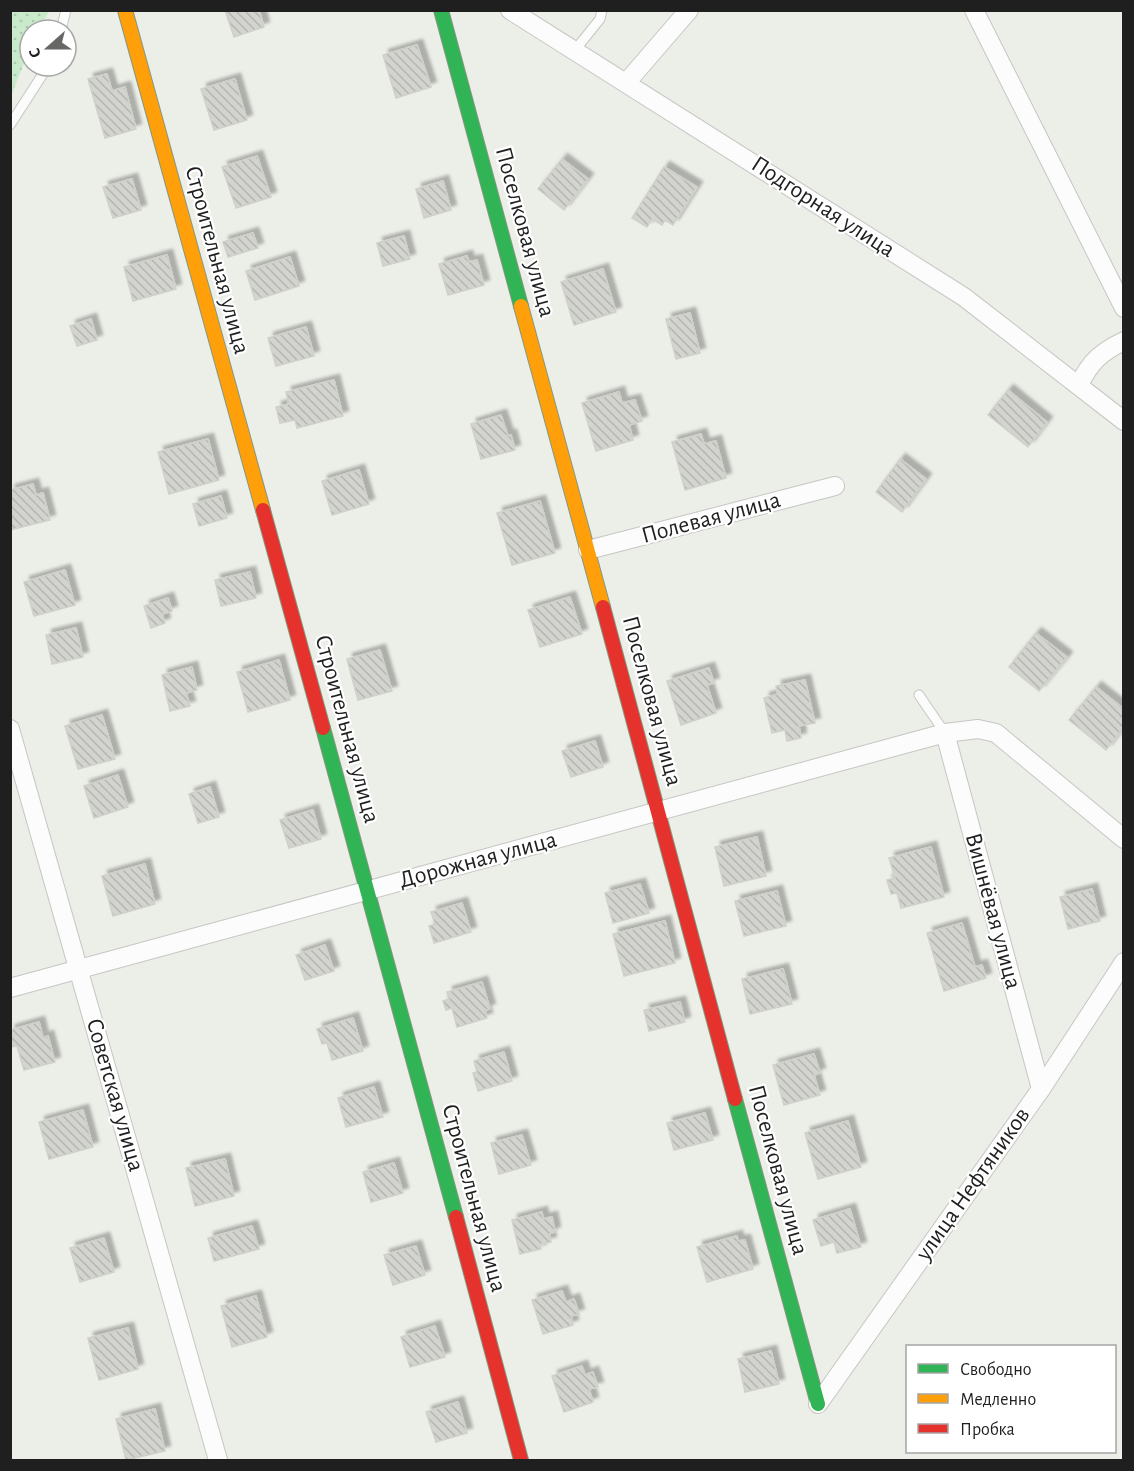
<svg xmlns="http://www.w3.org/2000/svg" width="1134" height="1471" font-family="'Alegreya Sans',sans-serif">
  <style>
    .garden { fill: url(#garden-dots) }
    .building { fill: url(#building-back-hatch); stroke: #cfd1c9; stroke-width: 1.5; filter: url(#shadow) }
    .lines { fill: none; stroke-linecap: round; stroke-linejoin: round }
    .lane-casing { stroke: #c6c6c4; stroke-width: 11 }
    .street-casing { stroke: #c6c6c4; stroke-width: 20 }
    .fast-casing { stroke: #879880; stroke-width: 16 }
    .slow-casing { stroke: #879880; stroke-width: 16 }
    .jam-casing { stroke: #879880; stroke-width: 16 }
    .lane { stroke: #fcfcfc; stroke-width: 9 }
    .street { stroke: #fcfcfc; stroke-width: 18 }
    .fast { stroke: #30b455; stroke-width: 14 }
    .slow { stroke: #ff9f0a; stroke-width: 14 }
    .jam { stroke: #e5322d; stroke-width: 14 }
    .labels { text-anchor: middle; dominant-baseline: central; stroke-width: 4.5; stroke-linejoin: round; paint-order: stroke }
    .street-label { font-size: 24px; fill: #1f1f1f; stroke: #fff }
  </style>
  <defs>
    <pattern id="garden-dots" width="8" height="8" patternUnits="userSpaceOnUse" patternTransform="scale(1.5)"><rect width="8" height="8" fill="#c9ebcc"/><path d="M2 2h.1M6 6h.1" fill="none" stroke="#acc9af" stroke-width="1.8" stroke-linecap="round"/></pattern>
    <pattern id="building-back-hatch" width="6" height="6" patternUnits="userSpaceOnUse" patternTransform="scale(1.5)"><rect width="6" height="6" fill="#d3d4cf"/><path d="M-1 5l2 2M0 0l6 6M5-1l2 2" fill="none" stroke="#b5b6b1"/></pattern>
    <filter id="shadow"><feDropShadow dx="5.5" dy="-5.5" stdDeviation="1.5" flood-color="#0004"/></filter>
  </defs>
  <rect width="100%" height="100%" fill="#eceee8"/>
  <path class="garden" d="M11 10 49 11 39 30H30V48L11 96Z"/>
  <g class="building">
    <path d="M225 10H259L264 27 234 37Z"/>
    <path d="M417 45 431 87 396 98 383 55Z"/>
    <path d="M107 74 112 91 125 87 136 129 105 138 88 79Z"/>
    <path d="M235 79 247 120 214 130 201 89Z"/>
    <path d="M257 156 271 197 236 208 222 167Z"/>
    <path d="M562 159 588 179 564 210 538 189Z"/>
    <path d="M664 167 697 187 673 225 665 220 662 225 652 219 647 227 632 218Z"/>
    <path d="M132 179 141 210 113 218 103 187Z"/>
    <path d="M443 181 451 210 424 218 416 189Z"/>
    <path d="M253 233 258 248 228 257 223 242Z"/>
    <path d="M404 236 410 259 383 266 377 243Z"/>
    <path d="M167 255 176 289 133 301 124 267Z"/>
    <path d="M467 256 469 262 477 260 484 285 448 295 439 264Z"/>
    <path d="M290 257 299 286 255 300 246 271Z"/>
    <path d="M603 269 616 312 574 325 561 282Z"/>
    <path d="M690 313 700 353 676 359 666 319Z"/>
    <path d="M91 319 97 340 77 346 70 326Z"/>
    <path d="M306 327 314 356 276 366 268 338Z"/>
    <path d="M334 380 343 416 297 428 295 420 280 423 276 407 289 404 286 392Z"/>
    <path d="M1008 390 1047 422 1028 447 988 415Z"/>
    <path d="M619 392 622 403 635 400 642 421 629 425 633 440 596 451 582 403Z"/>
    <path d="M501 415 508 436 511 435 515 450 481 459 471 424Z"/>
    <path d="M701 434 704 444 716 441 726 478 685 490 672 442Z"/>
    <path d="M208 439 219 480 169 494 158 452Z"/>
    <path d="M900 459 926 479 902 512 876 492Z"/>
    <path d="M359 470 369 504 332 515 322 481Z"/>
    <path d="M33 484 36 495 43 493 50 520 10 530V490Z"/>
    <path d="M221 496 227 518 199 526 193 504Z"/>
    <path d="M540 501 555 553 512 565 497 513Z"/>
    <path d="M65 570 75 605 34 616 24 582Z"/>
    <path d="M250 572 256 598 221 606 215 580Z"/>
    <path d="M570 597 582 634 540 647 528 610Z"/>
    <path d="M168 598 172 611 162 614 165 623 151 628 144 606Z"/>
    <path d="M76 628 83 657 52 664 46 635Z"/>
    <path d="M1036 633 1067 657 1039 691 1009 667Z"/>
    <path d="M380 650 392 691 358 700 347 659Z"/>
    <path d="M279 660 290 700 248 712 237 672Z"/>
    <path d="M192 667 197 690 186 693 190 706 170 711 162 675Z"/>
    <path d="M709 668 714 683 707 685 716 713 681 725 667 681Z"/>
    <path d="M805 680 815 723 799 726 801 738 787 741 785 730 772 733 764 698 778 694 776 686Z"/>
    <path d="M1096 687 1124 709V727L1106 750 1069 720Z"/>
    <path d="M102 715 115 759 78 769 65 726Z"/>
    <path d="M595 741 603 767 571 777 562 751Z"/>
    <path d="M118 775 128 807 94 818 84 786Z"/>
    <path d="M210 787 219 817 198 823 189 794Z"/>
    <path d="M313 810 321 839 289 848 280 820Z"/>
    <path d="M757 837 766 876 724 886 715 847Z"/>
    <path d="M931 847 944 897 901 908 897 893 891 894 887 880 895 878 889 858Z"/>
    <path d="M145 864 155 904 113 916 102 876Z"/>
    <path d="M640 884 649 913 613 923 605 893Z"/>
    <path d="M1092 889 1100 921 1068 929 1060 897Z"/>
    <path d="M777 891 786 926 744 936 735 901Z"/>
    <path d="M462 903 471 932 434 943 429 926 435 924 431 912Z"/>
    <path d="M665 921 675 963 624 976 613 934Z"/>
    <path d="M962 923 975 967 982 965 986 978 944 991 927 933Z"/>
    <path d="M325 945 334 971 305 980 296 955Z"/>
    <path d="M783 969 792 1004 750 1014 742 979Z"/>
    <path d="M482 982 490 1009 485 1010 487 1018 457 1027 452 1008 446 1010 443 1001 449 999 447 992Z"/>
    <path d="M680 1002 685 1022 649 1031 644 1010Z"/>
    <path d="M353 1018 363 1051 332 1060 327 1043 322 1044 317 1029Z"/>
    <path d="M39 1022 43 1038 48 1036 55 1062 24 1070 17 1046 10 1047V1030Z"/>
    <path d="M504 1052 512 1081 478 1091 473 1073 477 1072 474 1061Z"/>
    <path d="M814 1054 820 1073 814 1075 820 1095 784 1105 773 1065Z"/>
    <path d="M374 1087 383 1117 346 1127 338 1098Z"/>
    <path d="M83 1110 93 1147 49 1159 39 1122Z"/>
    <path d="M705 1113 713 1140 674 1150 667 1123Z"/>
    <path d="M848 1121 861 1167 818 1179 805 1133Z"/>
    <path d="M522 1135 531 1165 499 1174 491 1143Z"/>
    <path d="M225 1159 234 1196 195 1206 186 1168Z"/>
    <path d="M394 1163 403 1193 371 1202 363 1172Z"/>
    <path d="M850 1209 861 1247 837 1253 834 1242 821 1246 813 1220Z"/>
    <path d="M542 1212 543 1219 552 1217 555 1232 549 1234 551 1242 540 1244 541 1249 520 1254 512 1220Z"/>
    <path d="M252 1226 259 1249 214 1261 208 1238Z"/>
    <path d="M737 1236 738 1241 745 1240 753 1269 707 1282 697 1247Z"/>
    <path d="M104 1238 114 1272 80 1282 70 1248Z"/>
    <path d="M416 1246 425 1275 393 1285 384 1255Z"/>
    <path d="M562 1291 566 1302 574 1299 579 1314 571 1316 573 1325 543 1334 532 1300Z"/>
    <path d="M256 1296 267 1337 232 1347 221 1306Z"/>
    <path d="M435 1326 445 1357 410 1367 401 1337Z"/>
    <path d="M128 1328 138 1369 99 1380 88 1338Z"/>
    <path d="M771 1351 779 1384 745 1392 738 1359Z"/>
    <path d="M582 1366 585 1375 593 1372 598 1387 589 1389 593 1402 564 1412 552 1376Z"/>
    <path d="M458 1402 467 1433 436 1442 426 1412Z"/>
    <path d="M155 1409 165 1451 126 1460 116 1419Z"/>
  </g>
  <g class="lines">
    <g class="lane-casing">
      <g id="lane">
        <path d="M61 30 66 10"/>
        <path d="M575 50 600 19 602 10"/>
        <path d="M10 125 48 66"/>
        <path d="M919 695 945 733"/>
      </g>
    </g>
    <g class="street-casing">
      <g id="street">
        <path d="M510 10 964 297 1124 421"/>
        <path d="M974 10 1124 308"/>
        <path d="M626 83 689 10"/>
        <path d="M1079 385C1090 362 1101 352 1124 341"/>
        <path d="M588 550 835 486"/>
        <path d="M10 729 218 1460"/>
        <path d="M945 733 1041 1089"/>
        <path d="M10 988 945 733 978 729 996 733 1124 839"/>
        <path d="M818 1404 1041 1089 1124 962"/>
      </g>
    </g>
    <g class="fast-casing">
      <g id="fast">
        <path d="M441 10 521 306"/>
        <path d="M323 728 456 1217"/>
        <path d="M735 1099 818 1404"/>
      </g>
    </g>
    <g class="slow-casing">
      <g id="slow">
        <path d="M125 10 263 510"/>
        <path d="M521 306 603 607"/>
      </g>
    </g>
    <g class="jam-casing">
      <g id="jam">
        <path d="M263 510 323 728"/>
        <path d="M603 607 735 1099"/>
        <path d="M456 1217 521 1460"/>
      </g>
    </g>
    <use href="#lane" class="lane"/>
    <use href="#street" class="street"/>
    <use href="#fast" class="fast"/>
    <use href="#slow" class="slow"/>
    <use href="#jam" class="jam"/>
  </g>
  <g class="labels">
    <g class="street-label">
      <text transform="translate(823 207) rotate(33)">Подгорная улица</text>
      <text transform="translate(525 232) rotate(75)">Поселковая улица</text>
      <text transform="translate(217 260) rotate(75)">Строительная улица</text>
      <text transform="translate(711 518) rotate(-15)">Полевая улица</text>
      <text transform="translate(652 701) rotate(75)">Поселковая улица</text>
      <text transform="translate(347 729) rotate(75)">Строительная улица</text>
      <text transform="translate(478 860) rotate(-15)">Дорожная улица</text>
      <text transform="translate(993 911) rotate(75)">Вишнёвая улица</text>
      <text transform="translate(115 1095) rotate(74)">Советская улица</text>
      <text transform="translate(778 1170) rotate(75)">Поселковая улица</text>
      <text transform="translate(973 1184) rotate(-55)">улица Нефтяников</text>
      <text transform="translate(474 1198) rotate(75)">Строительная улица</text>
    </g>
  </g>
  <rect width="1134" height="1471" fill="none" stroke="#1f1f1f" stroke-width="24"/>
  <rect x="906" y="1345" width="210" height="108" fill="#ffffff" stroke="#a5a5a5" stroke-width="1.5"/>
  <rect x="918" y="1364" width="30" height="9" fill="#30b455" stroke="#a5a5a5" stroke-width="1.5"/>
  <text x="960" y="1375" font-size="18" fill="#1f1f1f">Свободно</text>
  <rect x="918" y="1394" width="30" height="9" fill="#ff9f0a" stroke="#a5a5a5" stroke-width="1.5"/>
  <text x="960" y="1405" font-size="18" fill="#1f1f1f">Медленно</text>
  <rect x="918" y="1424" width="30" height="9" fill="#e5322d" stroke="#a5a5a5" stroke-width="1.5"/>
  <text x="960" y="1435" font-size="18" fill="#1f1f1f">Пробка</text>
  <g transform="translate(48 48) rotate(249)"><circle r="28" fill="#ffffff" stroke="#a5a5a5" stroke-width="1.5"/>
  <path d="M0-4.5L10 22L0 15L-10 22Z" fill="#676765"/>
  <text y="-9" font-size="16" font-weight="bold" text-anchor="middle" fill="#1f1f1f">С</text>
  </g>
</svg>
